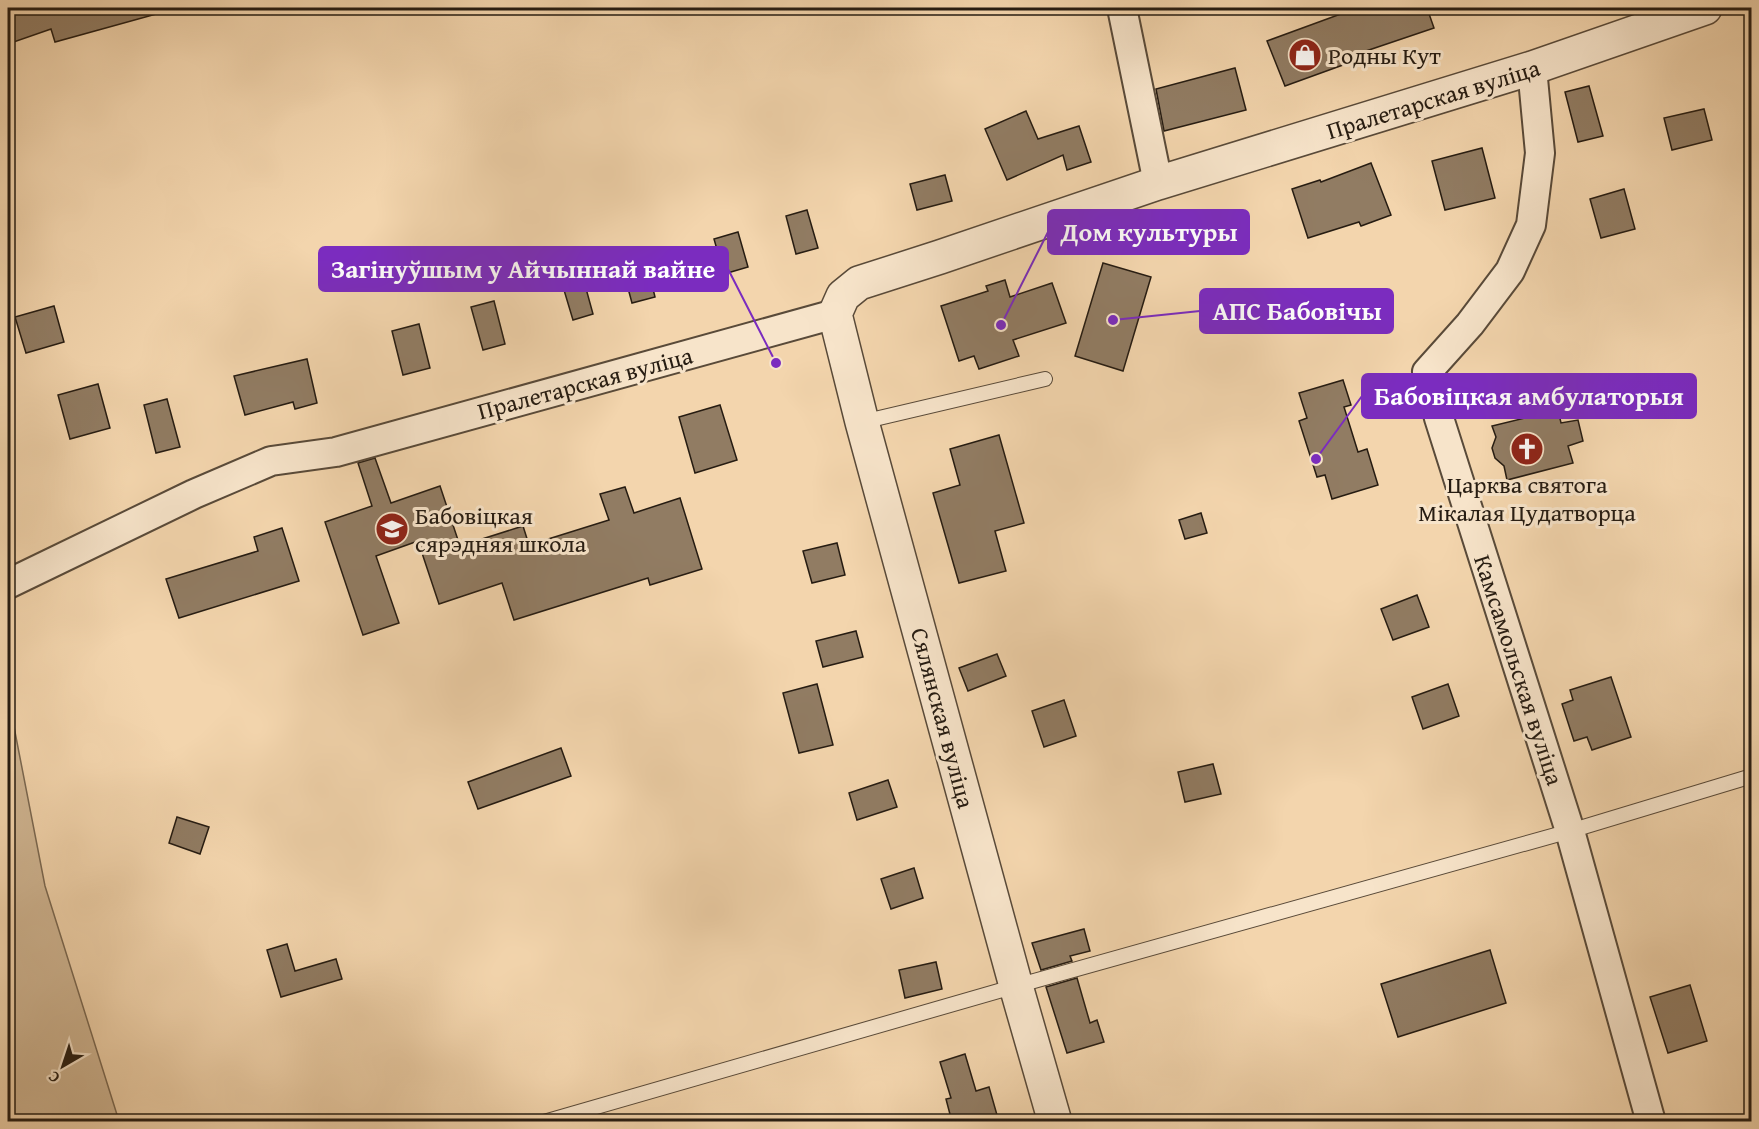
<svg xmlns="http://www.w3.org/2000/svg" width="1759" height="1129" font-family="'Gentium Book Plus',serif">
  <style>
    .green { fill: #d0b693; stroke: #7b6952; stroke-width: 1.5 }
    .building { fill: #917c63; stroke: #261c12; stroke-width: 1.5 }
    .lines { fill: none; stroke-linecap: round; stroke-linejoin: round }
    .service-casing { stroke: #594a39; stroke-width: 16 }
    .minor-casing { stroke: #594a39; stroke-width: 32 }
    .tertiary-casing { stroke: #594a39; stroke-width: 36 }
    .service { stroke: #f7e4ca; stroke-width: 14 }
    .minor { stroke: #f7e4ca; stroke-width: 28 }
    .tertiary { stroke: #f7e4ca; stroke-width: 33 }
    .labels { text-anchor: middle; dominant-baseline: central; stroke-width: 6; stroke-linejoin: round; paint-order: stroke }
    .poi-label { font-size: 24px; fill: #261c12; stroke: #f7e4ca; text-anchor: start }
    .street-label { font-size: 24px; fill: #261c12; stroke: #f7e4ca }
    .leader { fill: none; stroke: #7b2cbf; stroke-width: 2 }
    .callout-dot { fill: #7b2cbf; stroke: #f7e4ca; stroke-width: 2 }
    .callout { fill: #7b2cbf; stroke: #7b2cbf; stroke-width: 2 }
    .callout-label { font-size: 26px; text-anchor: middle; font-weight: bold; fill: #fff }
  </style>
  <rect width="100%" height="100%" fill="#f3d5ad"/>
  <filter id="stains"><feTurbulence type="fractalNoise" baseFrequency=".00333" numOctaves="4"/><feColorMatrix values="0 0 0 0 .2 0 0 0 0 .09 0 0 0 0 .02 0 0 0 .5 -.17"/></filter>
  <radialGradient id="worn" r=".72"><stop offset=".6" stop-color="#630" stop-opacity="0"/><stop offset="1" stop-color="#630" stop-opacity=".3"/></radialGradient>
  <path class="green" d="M8 696 45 886 119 1121H8Z"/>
  <g class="building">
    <path d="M8 8H159L160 13 55 42 51 29 8 44Z"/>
    <path d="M1357 8H1427L1434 28 1363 52 1365 57 1285 86 1267 41Z"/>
    <path d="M1235 68 1246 110 1164 131 1156 89Z"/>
    <path d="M1589 86 1603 136 1578 142 1565 92Z"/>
    <path d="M1704 109 1712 140 1672 150 1664 118Z"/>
    <path d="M1026 111 1038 139 1079 126 1091 162 1067 170 1063 155 1007 180 985 129Z"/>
    <path d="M1482 148 1495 198 1445 210 1432 161Z"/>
    <path d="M1371 163 1391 215 1361 226 1359 222 1308 238 1292 189 1320 180 1321 182Z"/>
    <path d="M945 175 952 201 917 210 910 184Z"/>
    <path d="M1624 189 1635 229 1601 238 1590 199Z"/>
    <path d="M807 210 818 248 796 254 786 216Z"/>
    <path d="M738 232 748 267 724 274 714 239Z"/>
    <path d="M646 260 655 297 632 303 622 266Z"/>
    <path d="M1103 263 1151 277 1123 371 1075 356Z"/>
    <path d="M582 274 593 314 573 320 561 280Z"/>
    <path d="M1005 280 1010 297 1052 283 1066 323 1013 340 1019 356 979 369 974 356 959 361 941 306 988 291 986 286Z"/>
    <path d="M494 301 505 344 483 350 471 307Z"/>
    <path d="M54 306 64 342 26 353 15 317Z"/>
    <path d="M419 324 430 368 403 375 392 331Z"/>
    <path d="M307 359 317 403 295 409 293 402 245 415 234 376Z"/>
    <path d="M1343 380 1351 405 1344 407 1358 452 1367 449 1378 485 1332 499 1325 475 1317 477 1299 421 1307 418 1299 393Z"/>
    <path d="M98 384 110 428 70 439 58 395Z"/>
    <path d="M167 399 180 447 156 453 144 405Z"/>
    <path d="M720 405 737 460 695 473 679 417Z"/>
    <path d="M1558 410 1561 423 1578 420 1583 441 1568 446 1573 463 1507 480 1504 466 1495 458 1492 448 1496 437 1492 426Z"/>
    <path d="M999 435 1024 523 995 531 1006 571 959 583 933 493 960 485 950 449Z"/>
    <path d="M375 458 391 503 440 486 460 546 523 526 529 545 609 520 600 494 625 487 634 513 680 498 702 569 650 585 648 578 514 620 502 583 439 604 418 541 376 556 399 623 363 635 325 522 372 506 358 463Z"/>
    <path d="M1201 513 1207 533 1185 539 1179 520Z"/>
    <path d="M282 528 299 581 179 618 166 579 258 551 254 537Z"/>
    <path d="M837 543 845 575 812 583 803 551Z"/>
    <path d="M1417 595 1429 627 1393 640 1381 609Z"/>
    <path d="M856 631 863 657 823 667 816 641Z"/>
    <path d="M997 654 1006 676 968 691 959 668Z"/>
    <path d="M1611 677 1631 737 1592 750 1587 737 1574 741 1562 704 1573 700 1570 690Z"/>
    <path d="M817 684 833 745 799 753 783 693Z"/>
    <path d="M1448 684 1459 716 1423 729 1412 697Z"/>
    <path d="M1064 700 1076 736 1044 747 1032 711Z"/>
    <path d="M561 748 571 776 478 809 468 782Z"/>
    <path d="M1213 764 1221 794 1185 802 1178 772Z"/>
    <path d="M888 780 897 807 857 820 849 793Z"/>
    <path d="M177 817 209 827 200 854 169 843Z"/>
    <path d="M914 868 923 898 891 909 881 879Z"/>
    <path d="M1084 929 1090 951 1070 956 1072 961 1041 970 1032 943Z"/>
    <path d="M287 944 295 971 336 959 342 979 281 997 267 950Z"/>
    <path d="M1490 950 1506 1003 1398 1037 1381 984Z"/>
    <path d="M936 962 942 989 905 998 899 970Z"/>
    <path d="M1077 978 1090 1023 1097 1020 1104 1042 1067 1053 1046 987Z"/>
    <path d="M1690 985 1707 1041 1668 1053 1650 997Z"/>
    <path d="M965 1054 976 1091 989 1087 999 1122H952L946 1099 951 1098 940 1062Z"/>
  </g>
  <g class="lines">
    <g class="service-casing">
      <g id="service">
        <path d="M862 422 1045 379"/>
        <path d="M544 1122 1016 986 1570 831 1752 776"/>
      </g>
    </g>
    <g class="minor-casing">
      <g id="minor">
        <path d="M1122 8 1158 183"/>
        <path d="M1532 68 1540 153 1531 225 1510 271 1470 324 1427 372 1439 418 1570 831 1651 1122"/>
        <path d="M8 584 194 494 271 461 336 452 835 314"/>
      </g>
    </g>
    <g class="tertiary-casing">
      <path id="tertiary" d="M1055 1122 1016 986 862 422 835 314 843 296 859 283 940 257 1158 183 1532 68 1705 8"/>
    </g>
    <use href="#service" class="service"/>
    <use href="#minor" class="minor"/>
    <use href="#tertiary" class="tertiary"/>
  </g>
  <defs>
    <g id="shop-disc" transform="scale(1.725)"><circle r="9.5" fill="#8f2418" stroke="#f7e4ca"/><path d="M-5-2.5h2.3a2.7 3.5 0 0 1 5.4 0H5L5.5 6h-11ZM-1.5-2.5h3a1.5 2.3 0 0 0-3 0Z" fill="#fff"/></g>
    <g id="church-disc" transform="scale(1.725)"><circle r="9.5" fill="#8f2418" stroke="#f7e4ca"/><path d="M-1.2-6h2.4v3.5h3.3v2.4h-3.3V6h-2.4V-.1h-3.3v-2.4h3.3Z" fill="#fff"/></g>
    <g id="school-disc" transform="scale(1.725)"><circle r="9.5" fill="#8f2418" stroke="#f7e4ca"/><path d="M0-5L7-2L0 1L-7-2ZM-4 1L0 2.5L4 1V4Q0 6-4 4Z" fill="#fff"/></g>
  </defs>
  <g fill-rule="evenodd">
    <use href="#shop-disc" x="1305" y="55"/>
    <use href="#church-disc" x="1527" y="449"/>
    <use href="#school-disc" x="392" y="529"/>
  </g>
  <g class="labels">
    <g class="poi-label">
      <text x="1328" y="55">Родны Кут</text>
      <text x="1527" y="484" text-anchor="middle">Царква святога<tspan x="1527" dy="28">Мікалая Цудатворца</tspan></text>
      <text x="415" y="515">Бабовіцкая<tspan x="415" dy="28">сярэдняя школа</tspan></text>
    </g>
    <g class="street-label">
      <text transform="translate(1433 99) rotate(-17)">Пралетарская вуліца</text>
      <text transform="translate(585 383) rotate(-15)">Пралетарская вуліца</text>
      <text transform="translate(1519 670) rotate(72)">Камсамольская вуліца</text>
      <text transform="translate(943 718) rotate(75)">Сялянская вуліца</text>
    </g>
  </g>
  <path class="leader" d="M1001 325L1048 232M776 363L728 269M1113 320L1200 311M1316 459L1362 396"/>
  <g class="callout-dot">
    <circle cx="1001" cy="325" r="6"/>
    <circle cx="776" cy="363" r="6"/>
    <circle cx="1113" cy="320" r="6"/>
    <circle cx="1316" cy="459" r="6"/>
  </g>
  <g class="callout">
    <rect x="1048" y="210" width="201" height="44" rx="6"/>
    <rect x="319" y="247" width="409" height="44" rx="6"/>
    <rect x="1200" y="289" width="193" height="44" rx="6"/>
    <rect x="1362" y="374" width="334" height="44" rx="6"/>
  </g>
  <g class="callout-label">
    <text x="1149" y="241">Дом культуры</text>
    <text x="523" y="278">Загінуўшым у Айчыннай вайне</text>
    <text x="1297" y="320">АПС Бабовічы</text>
    <text x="1529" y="405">Бабовіцкая амбулаторыя</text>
  </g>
  <rect width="1759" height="1129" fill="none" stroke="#f3d5ad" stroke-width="30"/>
  <rect x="9" y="9" width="1741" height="1111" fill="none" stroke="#261c12" stroke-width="3"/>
  <rect x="15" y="15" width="1729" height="1099" fill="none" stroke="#261c12" stroke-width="1.5"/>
  <g transform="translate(63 1066) rotate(219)" stroke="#f7e4ca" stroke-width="4.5" paint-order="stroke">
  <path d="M0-4.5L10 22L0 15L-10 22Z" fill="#261c12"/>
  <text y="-9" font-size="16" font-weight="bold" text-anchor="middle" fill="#261c12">С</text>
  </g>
  <rect width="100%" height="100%" filter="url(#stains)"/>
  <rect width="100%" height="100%" fill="url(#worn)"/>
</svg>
